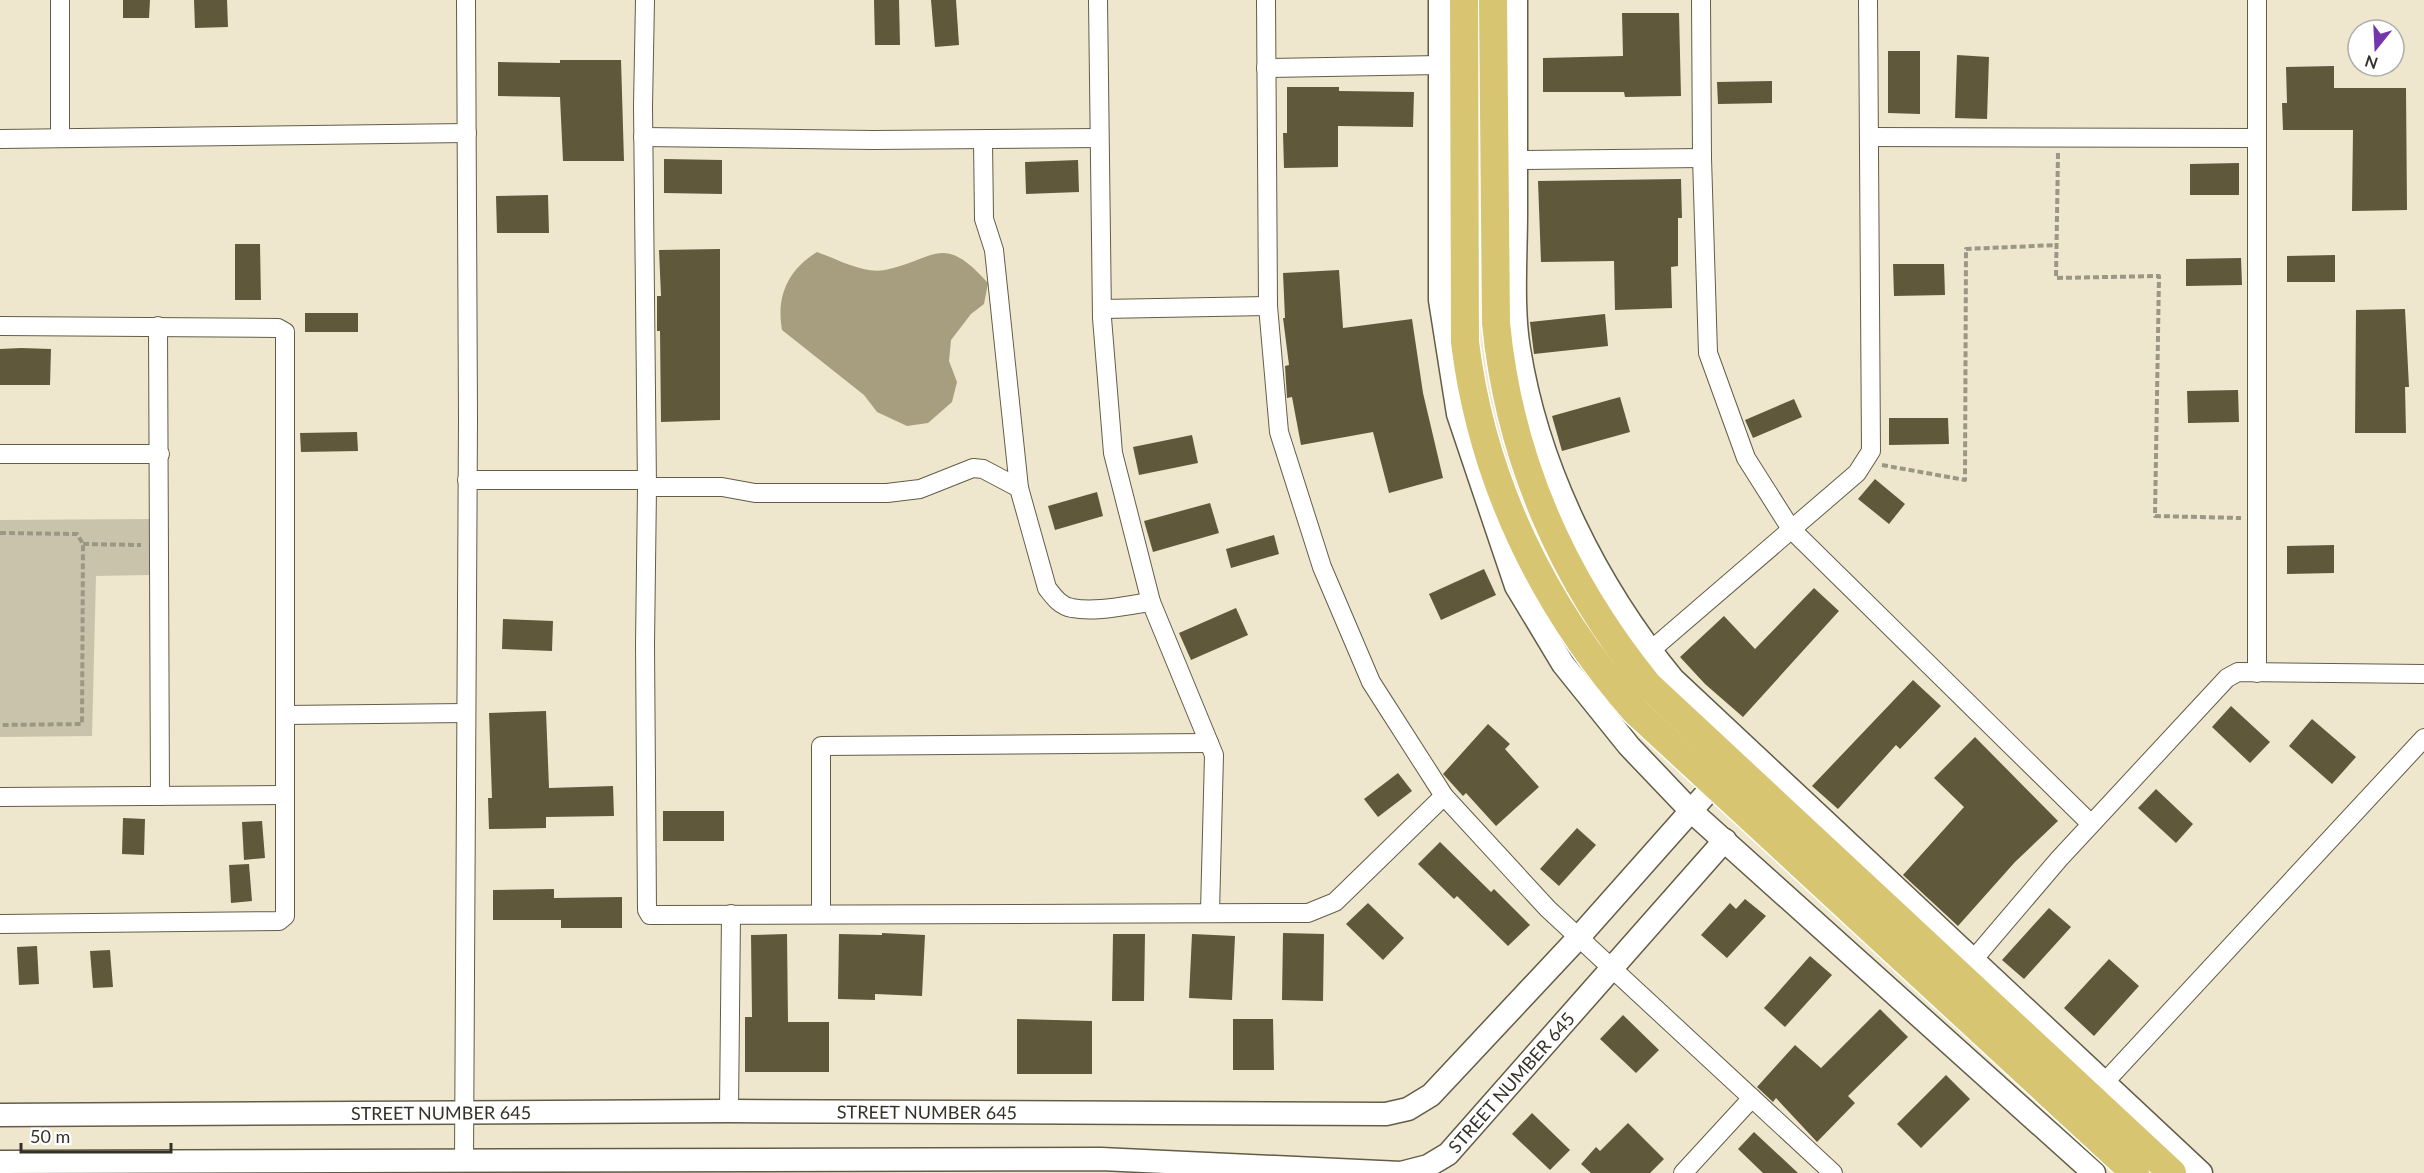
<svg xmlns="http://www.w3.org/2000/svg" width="2424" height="1173" font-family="Lato,sans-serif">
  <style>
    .green { fill: #cac3ab }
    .water { fill: #a79e7f }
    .building { fill: #60583b }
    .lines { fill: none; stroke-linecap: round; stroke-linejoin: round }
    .minor-casing { stroke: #635d47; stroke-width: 20 }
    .tertiary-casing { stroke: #635d47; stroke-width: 25 }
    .primary-casing { stroke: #fff; stroke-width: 31 }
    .path { stroke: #9c9785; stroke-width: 4; stroke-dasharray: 6 3; stroke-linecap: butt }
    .minor { stroke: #fff; stroke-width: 18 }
    .tertiary { stroke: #fff; stroke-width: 22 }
    .primary { stroke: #d8c571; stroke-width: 28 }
    .labels { text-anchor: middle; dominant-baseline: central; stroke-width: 6; stroke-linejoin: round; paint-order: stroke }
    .street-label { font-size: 18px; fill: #343127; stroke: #fff }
  </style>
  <rect width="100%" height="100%" fill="#eee7ce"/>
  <path class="green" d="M150 519 149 575 96 576 92 736 0 737V520Z"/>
  <path class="water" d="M817 252C837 259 863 274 885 270 937 259 942 232 988 283L984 304 971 314 951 340 949 361 957 382 952 402 928 423 907 426 877 412 864 395 782 330C776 296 788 270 817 252Z"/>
  <g class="building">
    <path d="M123 0H150L149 18H123Z"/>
    <path d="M194 0H227L228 27 195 28Z"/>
    <path d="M874 0H899L900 45H875Z"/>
    <path d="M931 0H956L959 45 935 47Z"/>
    <path d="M1622 13H1679L1681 96 1625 97 1624 92H1543V58L1623 56Z"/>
    <path d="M1888 51H1920V114L1888 113Z"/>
    <path d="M1957 55 1989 57 1987 119 1955 118Z"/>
    <path d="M560 60H621L624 161H563L560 97 498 96V62L560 63Z"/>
    <path d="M2334 66V88H2406L2407 210 2352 211 2353 130H2283L2282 103H2287L2286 67Z"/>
    <path d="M1772 81V103L1718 104 1717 82Z"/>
    <path d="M1287 87H1339V91L1414 92 1413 127 1338 126V167L1284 168 1283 133H1287Z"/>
    <path d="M664 159 722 160V194L664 193Z"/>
    <path d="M1078 160 1079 192 1026 194 1025 162Z"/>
    <path d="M2239 163V195H2190V164Z"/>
    <path d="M1681 179 1682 218H1678V266L1671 267 1672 308 1615 310 1614 261 1541 262 1538 181Z"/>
    <path d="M548 195 549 233H497L496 196Z"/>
    <path d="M235 244H260L261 300H235Z"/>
    <path d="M720 249V420L661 422 660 331H657V296H661L659 250Z"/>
    <path d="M2335 255V282H2287V256Z"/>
    <path d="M2241 258 2242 285 2186 286V259Z"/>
    <path d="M1893 264H1944L1945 295 1894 296Z"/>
    <path d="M1339 270 1343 328 1412 319 1423 393 1443 478 1389 493 1373 432 1301 445 1292 397 1287 398 1285 366 1289 365 1283 318H1285L1283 273Z"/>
    <path d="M2405 309 2409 387H2405L2406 433H2355L2356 310Z"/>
    <rect x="305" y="313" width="53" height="19"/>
    <path d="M1605 314 1608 346 1534 354 1530 322Z"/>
    <path d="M21 348 51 349 50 385H0V349Z"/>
    <path d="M2238 390 2239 422 2188 423 2187 391Z"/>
    <path d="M1620 397 1630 432 1562 451 1552 416Z"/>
    <path d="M1794 399 1802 417 1753 438 1745 420Z"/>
    <path d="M1889 418H1948L1949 444 1889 445Z"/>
    <path d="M357 432 358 451 301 452 300 433Z"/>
    <path d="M1192 435 1198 463 1139 475 1133 447Z"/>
    <path d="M1875 479 1905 504 1889 524 1858 499Z"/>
    <path d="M1097 492 1103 516 1055 530 1048 506Z"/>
    <path d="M1210 503 1219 533 1153 552 1144 521Z"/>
    <path d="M1274 535 1279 554 1231 568 1226 549Z"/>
    <path d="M2334 545V573L2287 574V546Z"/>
    <path d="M1484 569 1496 595 1441 620 1429 594Z"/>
    <path d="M1814 588 1839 611 1743 717 1705 684 1680 657 1724 616 1755 649Z"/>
    <path d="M1236 608 1248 635 1191 660 1179 633Z"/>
    <path d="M503 619 553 621 552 651 502 649Z"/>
    <path d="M1913 680 1941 706 1900 749 1896 745 1838 809 1812 786Z"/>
    <path d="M2231 706 2270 742 2250 763 2212 727Z"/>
    <path d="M546 711 549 788 613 786 614 816 546 817V828L489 829 488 798H492L489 713Z"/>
    <path d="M2312 719 2356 757 2332 784 2289 746Z"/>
    <path d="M1488 724 1510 744 1505 749 1539 787 1496 826 1466 793 1463 796 1443 774Z"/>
    <path d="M1975 737 2058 821 2015 862 1958 926 1903 875 1964 807 1934 778Z"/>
    <path d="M1398 773 1412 791 1378 817 1364 799Z"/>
    <path d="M2156 789 2193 824 2176 843 2138 808Z"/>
    <rect x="663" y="811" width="61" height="30"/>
    <path d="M123 818 145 819 144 855 122 854Z"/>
    <path d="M262 821 265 858 244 860 242 822Z"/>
    <path d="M1577 828 1596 845 1559 886 1540 869Z"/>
    <path d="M1440 842 1491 892 1494 889 1530 925 1508 946 1457 896 1454 899 1418 864Z"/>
    <path d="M249 864 252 901 231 903 229 865Z"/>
    <path d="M554 889V898L622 897V928H561V920H493V890Z"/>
    <path d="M1745 899 1766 916 1727 958 1701 935 1730 903 1736 909Z"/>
    <path d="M1368 903 1404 938 1383 960 1346 924Z"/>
    <path d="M2049 908 2071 927 2024 979 2002 960Z"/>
    <path d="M882 933 925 935 922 996 875 994V1000L838 999 839 934 882 935Z"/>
    <path d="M1283 933 1324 934 1323 1001 1282 1000Z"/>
    <path d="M787 934 788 1022H829V1072H745V1017H752L751 935Z"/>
    <path d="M1113 934H1145L1144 1001H1112Z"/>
    <path d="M1192 934 1235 936 1232 1000 1189 998Z"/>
    <path d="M37 946 39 984 19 985 17 947Z"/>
    <path d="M110 950 113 987 93 988 90 951Z"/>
    <path d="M1810 956 1832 975 1785 1027 1764 1008Z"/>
    <path d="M2109 959 2139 986 2094 1036 2064 1008Z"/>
    <path d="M1880 1009 1908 1037 1848 1096 1855 1103 1817 1142 1776 1098 1773 1102 1757 1087 1795 1045 1821 1068Z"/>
    <path d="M1623 1015 1659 1050 1636 1073 1600 1039Z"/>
    <path d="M1017 1019 1092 1021V1074H1017Z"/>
    <path d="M1233 1019H1273L1274 1070H1233Z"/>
    <path d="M1946 1075 1970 1099 1921 1148 1897 1124Z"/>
    <path d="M1532 1113 1570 1150 1550 1170 1512 1134Z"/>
    <path d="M1628 1123 1664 1159 1650 1173H1591L1581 1164 1596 1147 1600 1151Z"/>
    <path d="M1754 1132 1798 1173H1763L1738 1149Z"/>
  </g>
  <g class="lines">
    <g class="minor-casing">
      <g id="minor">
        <path d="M60 0V137"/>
        <path d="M645 0 643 106 647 487 645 645 647 910 650 915 1308 913 1335 902 1444 796"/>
        <path d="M1098 0 1102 318 1113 453 1151 602 1214 755 1210 912"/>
        <path d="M1266 0 1268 306 1279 432 1322 567 1371 682 1444 796 1548 909 1833 1173"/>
        <path d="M1701 0 1702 158 1708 353 1746 458 1791 529 2091 824"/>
        <path d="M1266 68 1440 65"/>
        <path d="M643 137 873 140 1098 138"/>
        <path d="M1869 137 2257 138"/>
        <path d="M0 139 467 133"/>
        <path d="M983 140 984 219 994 250 1019 488"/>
        <path d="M1516 160 1702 158"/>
        <path d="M1102 309 1268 306"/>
        <path d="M0 326 278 328 285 332V916L279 921 0 924"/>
        <path d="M158 326 160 796"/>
        <path d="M0 454H160"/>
        <path d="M467 480H646"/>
        <path d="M647 487H722L755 493H887L920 489 973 468 983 469 1019 488 1047 588C1054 597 1060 606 1072 608 1096 613 1127 605 1151 602"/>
        <path d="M1650 651 1857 473 1871 451 1868 0"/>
        <path d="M2257 673V0"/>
        <path d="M285 715 466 713"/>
        <path d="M0 797 284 795"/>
        <path d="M821 914V746L1209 743"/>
        <path d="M1973 960 2059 859 2227 678 2238 672 2424 674"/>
        <path d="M2104 1083 2424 738"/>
        <path d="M729 1111 731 914"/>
        <path d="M464 1161 468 419 466 0"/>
        <path d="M1683 1173 1752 1098"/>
      </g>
    </g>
    <g class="tertiary-casing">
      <g id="tertiary">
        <path d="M1440 0V300L1458 414 1516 586 1563 664 1629 746 1690 810 2094 1173"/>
        <path d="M1516 0C1516 71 1516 142 1516 213 1516 255 1512 309 1519 349 1538 469 1597 586 1673 679L2201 1173"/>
        <path id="s1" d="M0 1115 729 1111 1386 1114 1408 1109 1431 1095 1579 937 1713 786"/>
        <path id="s2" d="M0 1162 1101 1159 1401 1173 1428 1166 1448 1154 1725 840"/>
      </g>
    </g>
    <g class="primary-casing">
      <g id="primary">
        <path d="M1464 0 1465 342C1482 481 1543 606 1635 711L2135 1173"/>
        <path d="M1493 0 1496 323C1509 458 1563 580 1648 685L2172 1173"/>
      </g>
    </g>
    <g class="path">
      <path d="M2058 153 2056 278 2159 276 2155 516 2241 518"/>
      <path d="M1882 465 1965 480 1966 249 2057 245"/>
      <path d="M0 533 77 534 83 544 82 724 0 725"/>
      <path d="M83 544 141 545"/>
    </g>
    <use href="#minor" class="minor"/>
    <use href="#tertiary" class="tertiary"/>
    <use href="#primary" class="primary"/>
  </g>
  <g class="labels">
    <g class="street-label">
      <text stroke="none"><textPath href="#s2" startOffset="1548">STREET NUMBER 645</textPath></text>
      <text stroke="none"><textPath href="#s1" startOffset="441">STREET NUMBER 645</textPath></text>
      <text stroke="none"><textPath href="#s1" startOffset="927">STREET NUMBER 645</textPath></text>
    </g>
  </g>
  <g transform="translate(2376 48) rotate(198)"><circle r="28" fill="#ffffff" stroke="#aeada9" stroke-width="1.5"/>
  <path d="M0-4.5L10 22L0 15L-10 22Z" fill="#7336ac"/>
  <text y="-9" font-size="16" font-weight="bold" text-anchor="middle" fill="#343127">N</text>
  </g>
  <path d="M21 1143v9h150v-9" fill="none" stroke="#343127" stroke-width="3"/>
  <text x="30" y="1143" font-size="18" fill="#343127" stroke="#ffffff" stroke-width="4.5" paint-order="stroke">50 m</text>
</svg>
